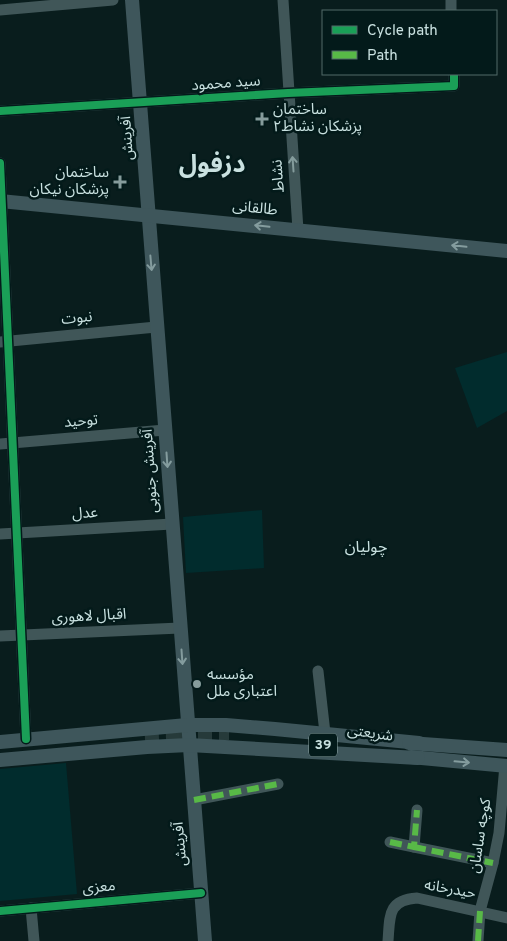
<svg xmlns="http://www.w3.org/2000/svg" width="507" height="941" font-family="Overpass,'Noto Sans Arabic',sans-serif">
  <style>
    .built { fill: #012c2d }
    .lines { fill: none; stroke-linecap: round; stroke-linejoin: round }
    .major-tunnel { stroke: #263a3a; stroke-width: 14; stroke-dasharray: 14 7; stroke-linecap: butt }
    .minor { stroke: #405658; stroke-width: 11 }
    .major { stroke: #3e565b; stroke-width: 14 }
    .quiet { stroke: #58b947; stroke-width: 6; stroke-dasharray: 12 6; stroke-linecap: butt }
    .cycleway-casing { stroke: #031a1a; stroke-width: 11 }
    .cycleway { stroke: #1a9f57; stroke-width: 8 }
    .oneway { stroke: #849c9c }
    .oneway2 { stroke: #849c9e }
    .poi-dot { fill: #869c9c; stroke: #031a1a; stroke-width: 2 }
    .labels { text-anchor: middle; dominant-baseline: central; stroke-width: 5; stroke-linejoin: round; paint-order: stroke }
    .shield { fill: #031a1a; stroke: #8ea5a5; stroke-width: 1 }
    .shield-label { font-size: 14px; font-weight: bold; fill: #c9e1e0 }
    .street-label { font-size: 15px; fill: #c9e1e0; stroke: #031a1a }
    .poi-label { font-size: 15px; fill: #c9e1e0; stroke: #031a1a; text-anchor: start }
    .neighbourhood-label { font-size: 16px; fill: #c9e1e0; stroke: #031a1a }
    .town-label { font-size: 25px; font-weight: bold; fill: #c9e1e0; stroke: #031a1a }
  </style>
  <rect width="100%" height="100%" fill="#091d1d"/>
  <g class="built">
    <path d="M507 352V411L477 428 455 368Z"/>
    <path d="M262 510 264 568 186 573 183 517Z"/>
    <path d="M66 763 77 894 0 901V769Z"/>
  </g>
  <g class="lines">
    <g class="major-tunnel">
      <path d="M177 733H229"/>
      <path d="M145 739 186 737"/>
    </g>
    <g class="minor">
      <path d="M283 0 298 230"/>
      <path d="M451 0V11"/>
      <path d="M0 10 113 0"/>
      <path d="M0 111 288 93 454 86V74"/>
      <path d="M0 163 26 739"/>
      <path d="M0 342 156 327"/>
      <path d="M0 444 165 430"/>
      <path d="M0 534 172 524"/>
      <path d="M0 636 180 628"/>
      <path d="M318 671 325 733"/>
      <path d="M194 800 278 784"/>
      <path d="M390 842 414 847 417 810"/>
      <path d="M414 847 493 863"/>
      <path d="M31 908 34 941"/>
      <path d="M0 911 201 893"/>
      <path d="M388 941C390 917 387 900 417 898L507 918"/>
      <path d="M478 941 480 911 493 863 499 833 505 765"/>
    </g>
    <g class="major">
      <path d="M132 0 205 941"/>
      <path d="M0 201 507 251"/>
      <path d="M0 742 187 725H226L275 729 419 743"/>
      <path d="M409 743 507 750"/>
      <path d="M411 757 507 766"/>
      <path d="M0 760 147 747 189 745 418 758"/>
    </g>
    <g class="quiet">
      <path d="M194 800 278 784"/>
      <path d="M390 842 414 847 417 810"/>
      <path d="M414 847 493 863"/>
      <path d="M478 941 480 911"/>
    </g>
    <g class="cycleway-casing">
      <g id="cycleway">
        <path d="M0 111 288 93 454 86V74"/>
        <path d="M0 163 26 739"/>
        <path d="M0 911 201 893"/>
      </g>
    </g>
    <use href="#cycleway" class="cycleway"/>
  </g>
  <defs><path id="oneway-shaft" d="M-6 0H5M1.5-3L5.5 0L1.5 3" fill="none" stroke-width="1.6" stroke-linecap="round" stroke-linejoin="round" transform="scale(1.25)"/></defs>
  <use class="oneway" href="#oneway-shaft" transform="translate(293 164) rotate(-94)"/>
  <g class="oneway2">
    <use href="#oneway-shaft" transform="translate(262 226) rotate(-174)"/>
    <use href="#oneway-shaft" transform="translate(459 246) rotate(-174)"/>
    <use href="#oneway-shaft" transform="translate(151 263) rotate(85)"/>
    <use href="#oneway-shaft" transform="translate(167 460) rotate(86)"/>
    <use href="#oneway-shaft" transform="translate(182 657) rotate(86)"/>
    <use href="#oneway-shaft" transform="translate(462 762) rotate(5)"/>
  </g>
  <g class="poi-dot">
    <path d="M259.5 111.5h5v5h5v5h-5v5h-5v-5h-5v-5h5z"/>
    <path d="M117.5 174.5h5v5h5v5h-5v5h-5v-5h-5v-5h5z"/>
    <circle cx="197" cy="684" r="5"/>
  </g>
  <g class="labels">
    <rect class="shield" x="309" y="733.5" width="28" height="23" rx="4"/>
    <g class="shield-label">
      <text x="323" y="745">39</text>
    </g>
    <g class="street-label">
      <text transform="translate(226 84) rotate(-4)">سید محمود</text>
      <text transform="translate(128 138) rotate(-94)">آفرینش</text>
      <text transform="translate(279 176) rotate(-94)">نشاط</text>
      <text transform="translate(255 209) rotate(6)">طالقانی</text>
      <text transform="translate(77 319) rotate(-6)">نبوت</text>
      <text transform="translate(81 422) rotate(-5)">توحید</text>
      <text transform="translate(151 471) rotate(-94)">آفرینش جنوبی</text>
      <text transform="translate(85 514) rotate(-3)">عدل</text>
      <text transform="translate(89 617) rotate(-3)">اقبال لاهوری</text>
      <text transform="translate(370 734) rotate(8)">شریعتی</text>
      <text transform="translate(481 836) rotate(-81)">کوچه ساسان</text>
      <text transform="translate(181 844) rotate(-95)">آفرینش</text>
      <text transform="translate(99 888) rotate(-5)">معزی</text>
      <text transform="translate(450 890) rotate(10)">حیدرخانه</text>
    </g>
    <g class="poi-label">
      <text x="273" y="110">ساختمان<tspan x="273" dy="17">پزشکان نشاط۲</tspan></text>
      <text x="109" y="173" text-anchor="end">ساختمان<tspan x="109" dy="17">پزشکان نیکان</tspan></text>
      <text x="207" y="675">مؤسسه<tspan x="207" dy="17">اعتباری ملل</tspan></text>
    </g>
    <g class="neighbourhood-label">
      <text x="366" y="548">چولیان</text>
    </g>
    <g class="town-label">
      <text x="212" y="166">دزفول</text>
    </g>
  </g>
  <rect x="322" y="10" width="175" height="65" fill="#031a1a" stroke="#526a69"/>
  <rect x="332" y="26" width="25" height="8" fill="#1a9f57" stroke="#526a69"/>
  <text x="367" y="35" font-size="15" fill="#c9e1e0">Cycle path</text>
  <rect x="332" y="51" width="25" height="8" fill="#58b947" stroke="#526a69"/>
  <text x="367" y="60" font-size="15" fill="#c9e1e0">Path</text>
</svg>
